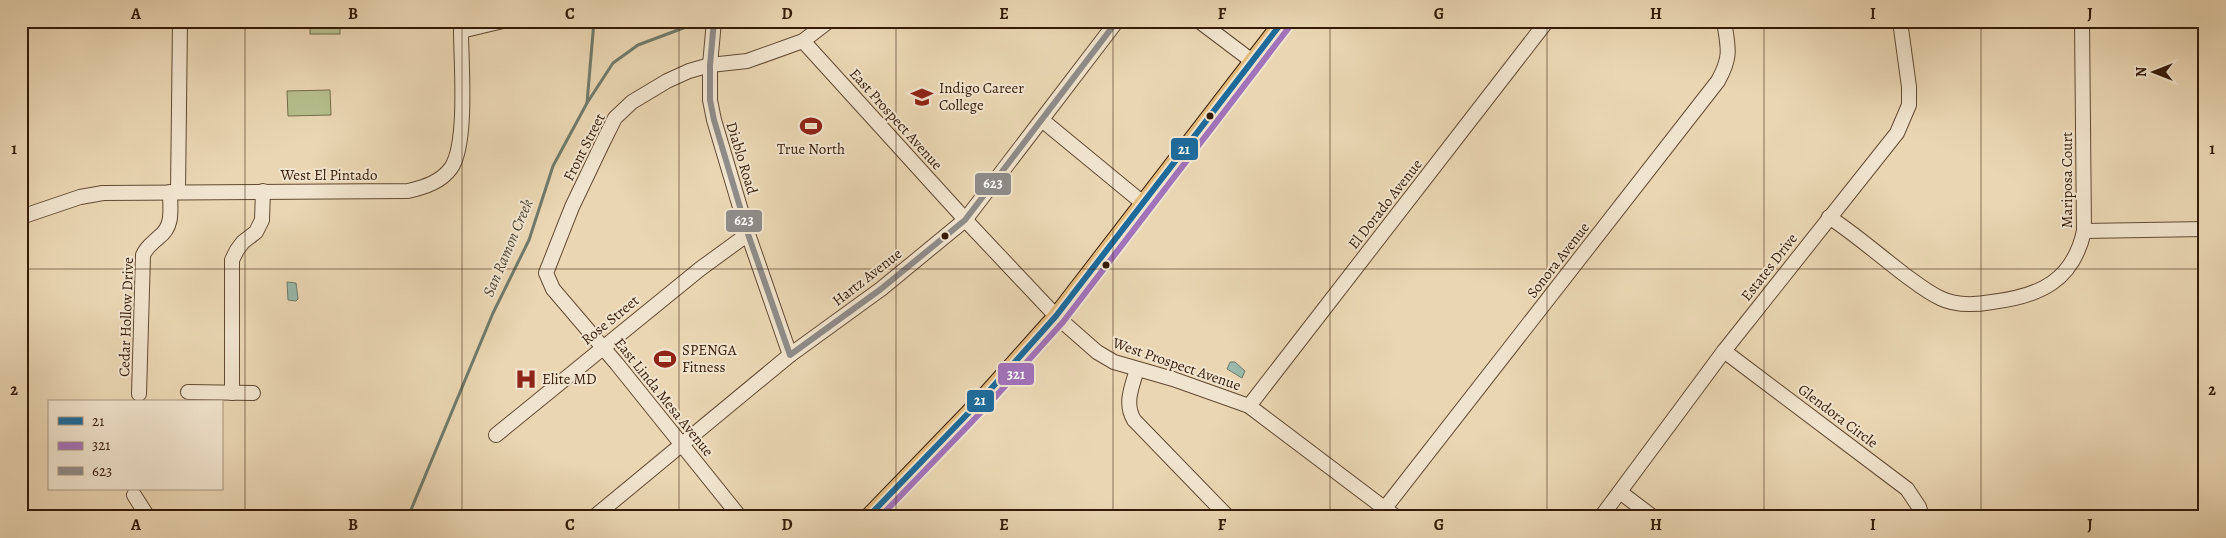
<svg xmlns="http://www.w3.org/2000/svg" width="2226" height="538" font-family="Alegreya,serif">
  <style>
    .green { fill: #b6be8d; stroke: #756c4a }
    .water { fill: #98b9ab; stroke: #707a6a }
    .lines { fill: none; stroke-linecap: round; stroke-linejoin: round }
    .stream { stroke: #707a6a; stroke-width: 3 }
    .minor-casing { stroke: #624a33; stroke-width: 16 }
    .major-casing { stroke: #341b08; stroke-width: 18 }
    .minor { stroke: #f1e4ce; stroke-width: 14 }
    .major { stroke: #e5bb7a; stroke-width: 16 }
    .bus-1-casing { stroke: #f1e4ce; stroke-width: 10 }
    .bus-2-casing { stroke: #f1e4ce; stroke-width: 10 }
    .bus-3-casing { stroke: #f1e4ce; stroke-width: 10 }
    .bus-1 { stroke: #1e6b9b; stroke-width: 6 }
    .bus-2 { stroke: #a173ba; stroke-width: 6 }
    .bus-3 { stroke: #8f8c8a; stroke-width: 6 }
    .grid { fill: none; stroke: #341b08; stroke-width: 1; stroke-opacity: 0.55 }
    .bus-dot { fill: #341b08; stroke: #f1e4ce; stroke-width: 2 }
    .labels { text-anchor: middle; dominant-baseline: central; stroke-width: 4; stroke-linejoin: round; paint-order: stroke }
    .poi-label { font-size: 15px; fill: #341b08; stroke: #f1e4ce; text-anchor: start }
    .street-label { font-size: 15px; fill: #341b08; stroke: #f1e4ce }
    .water-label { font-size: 16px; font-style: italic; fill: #524a39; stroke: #f1e4ce }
    .line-badge { stroke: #f1e4ce; stroke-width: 2 }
    .badge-label { font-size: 14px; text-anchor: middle; font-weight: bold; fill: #fff }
    .neatline { fill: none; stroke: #341b08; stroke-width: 2 }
    .grid-label { font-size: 16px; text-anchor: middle; font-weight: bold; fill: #341b08 }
  </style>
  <rect width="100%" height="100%" fill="#ead6b3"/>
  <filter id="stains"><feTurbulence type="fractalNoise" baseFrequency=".004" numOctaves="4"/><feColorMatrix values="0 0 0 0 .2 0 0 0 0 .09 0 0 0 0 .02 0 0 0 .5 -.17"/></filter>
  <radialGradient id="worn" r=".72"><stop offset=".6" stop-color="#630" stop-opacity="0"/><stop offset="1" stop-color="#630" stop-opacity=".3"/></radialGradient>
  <g class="green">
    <rect x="310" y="21" width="30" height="13"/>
    <path d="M330 90 331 115 288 116 287 91Z"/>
  </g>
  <g class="water">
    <path d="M287 282 296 283 298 299 296 301 288 300Z"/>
    <path d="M1230 362H1235L1245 371 1242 378 1227 369Z"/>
  </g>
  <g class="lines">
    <g class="stream">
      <path d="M587 103 594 21"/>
      <path d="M408 517 493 313 529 240 553 166 587 103 613 63 638 45 694 24 706 21"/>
    </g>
    <g class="minor-casing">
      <g id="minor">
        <path d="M714 21 710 65V100L714 120 748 234 790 355"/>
        <path d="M1199 21 1252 61"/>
        <path d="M803 41 972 227 1056 316 1097 352 1114 362 1173 379 1249 406 1396 517"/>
        <path d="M1042 120 1144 204"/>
        <path d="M178 192 180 21"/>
        <path d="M21 217 80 197 103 193 408 191C425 187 441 182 451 168 468 144 461 61 461 31L503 21"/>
        <path d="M1829 217C1855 234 1880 256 1905 275 1916 283 1927 292 1940 298 1956 306 1975 305 1992 302 2040 296 2073 281 2084 231L2082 21"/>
        <path d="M2084 231 2205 229"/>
        <path d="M1724 351 1907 489 1919 507 1922 517"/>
        <path d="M1137 369C1132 387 1124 403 1134 420L1228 517"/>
        <path d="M188 392 253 393"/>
        <path d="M232 393V260L237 250 243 242 256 232 262 220 263 191"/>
        <path d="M139 394 143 255C147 246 153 243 159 237 174 226 170 209 170 192"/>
        <path d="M1249 406 1547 21"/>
        <path d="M496 435 700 269 748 234"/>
        <path d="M1620 492 1653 517"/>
        <path d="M134 495 148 517"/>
        <path d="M1385 508 1718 81C1732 56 1728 48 1724 21"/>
        <path d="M594 517 790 355 881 289 965 220 1117 21"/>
        <path d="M740 517 617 364 553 289 546 273 572 207 603 142 615 118 632 102 667 81 689 71 710 65 747 61 803 41 829 21"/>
        <path d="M1601 517 1724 351 1897 133 1909 105V87L1900 21"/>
      </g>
    </g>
    <g class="major-casing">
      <path id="major" d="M868 517 981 400 1056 316 1283 21"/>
    </g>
    <use href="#minor" class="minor"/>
    <use href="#major" class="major"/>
    <g class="bus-1-casing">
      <path id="bus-1" d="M868 517 981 400 1056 316 1283 21"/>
    </g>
    <g class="bus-2-casing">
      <path id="bus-2" d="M880 517 987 406 1063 322 1290 26"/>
    </g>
    <g class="bus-3-casing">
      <path id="bus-3" d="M714 21 710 65V100L714 120 748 234 790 355 881 289 965 220 1117 21"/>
    </g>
    <use href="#bus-1" class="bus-1"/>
    <use href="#bus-2" class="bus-2"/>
    <use href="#bus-3" class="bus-3"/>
  </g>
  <path class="grid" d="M245 21V517M462 21V517M679 21V517M896 21V517M1113 21V517M1330 21V517M1547 21V517M1764 21V517M1981 21V517M21 269H2205"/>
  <defs>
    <g id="university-bare" transform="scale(1.725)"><path d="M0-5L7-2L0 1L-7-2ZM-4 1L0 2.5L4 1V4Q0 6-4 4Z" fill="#8f2418" stroke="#f1e4ce" stroke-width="2.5" paint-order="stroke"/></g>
    <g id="stadium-bare" transform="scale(1.725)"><path d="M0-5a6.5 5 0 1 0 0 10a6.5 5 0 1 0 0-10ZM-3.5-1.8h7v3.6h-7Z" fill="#8f2418" stroke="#f1e4ce" stroke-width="2.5" paint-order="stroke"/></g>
    <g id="hospital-bare" transform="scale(1.725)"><path d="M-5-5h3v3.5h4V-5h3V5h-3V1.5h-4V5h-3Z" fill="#8f2418" stroke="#f1e4ce" stroke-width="2.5" paint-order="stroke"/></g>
  </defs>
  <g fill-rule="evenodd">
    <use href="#university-bare" x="922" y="97"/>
    <use href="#stadium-bare" x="811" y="126"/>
    <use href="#stadium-bare" x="665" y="359"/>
    <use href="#hospital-bare" x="526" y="379"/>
  </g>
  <g class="bus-dot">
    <circle cx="1210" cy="116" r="4.5"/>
    <circle cx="945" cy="236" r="4.5"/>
    <circle cx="1106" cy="265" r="4.5"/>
  </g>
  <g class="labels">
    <g class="poi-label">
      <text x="939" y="88">Indigo Career<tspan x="939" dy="17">College</tspan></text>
      <text x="811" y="149" text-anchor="middle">True North</text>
      <text x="682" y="350">SPENGA<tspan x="682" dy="17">Fitness</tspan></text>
      <text x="542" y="379">Elite MD</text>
    </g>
    <g class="street-label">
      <text transform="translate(896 119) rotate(48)">East Prospect Avenue</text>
      <text transform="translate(584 147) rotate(-63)">Front Street</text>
      <text transform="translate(742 158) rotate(73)">Diablo Road</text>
      <text x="329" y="175">West El Pintado</text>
      <text transform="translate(2067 180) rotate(-90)">Mariposa Court</text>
      <text transform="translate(1385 204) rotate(-52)">El Dorado Avenue</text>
      <text transform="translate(1558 260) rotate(-52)">Sonora Avenue</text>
      <text transform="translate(1769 267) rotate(-52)">Estates Drive</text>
      <text transform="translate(867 277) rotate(-38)">Hartz Avenue</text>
      <text transform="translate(126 317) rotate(-88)">Cedar Hollow Drive</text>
      <text transform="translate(610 320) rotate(-39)">Rose Street</text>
      <text transform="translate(1177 364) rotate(19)">West Prospect Avenue</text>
      <text transform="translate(664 397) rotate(51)">East Linda Mesa Avenue</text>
      <text transform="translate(1838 416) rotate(37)">Glendora Circle</text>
    </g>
    <g class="water-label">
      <text transform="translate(508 248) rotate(-67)">San Ramon Creek</text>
    </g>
  </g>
  <g class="line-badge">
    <rect x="1170" y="137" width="29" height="24" rx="5" fill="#1e6b9b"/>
    <rect x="974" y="172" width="38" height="24" rx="5" fill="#8f8c8a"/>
    <rect x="725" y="209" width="38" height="24" rx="5" fill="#8f8c8a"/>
    <rect x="997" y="362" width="38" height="24" rx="5" fill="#a173ba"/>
    <rect x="966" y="389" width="29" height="24" rx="5" fill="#1e6b9b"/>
  </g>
  <g class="badge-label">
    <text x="1184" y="154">21</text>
    <text x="993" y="188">623</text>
    <text x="744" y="225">623</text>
    <text x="1016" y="379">321</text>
    <text x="980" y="405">21</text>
  </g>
  <rect width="2226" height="538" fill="none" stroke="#ead6b3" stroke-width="55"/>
  <rect x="48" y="400" width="175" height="90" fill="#f1e4ce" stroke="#a5947f"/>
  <rect x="58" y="417" width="25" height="8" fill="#1e6b9b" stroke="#a5947f"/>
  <text x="92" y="426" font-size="15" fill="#341b08">21</text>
  <rect x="58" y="442" width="25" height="8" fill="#a173ba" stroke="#a5947f"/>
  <text x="92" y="450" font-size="15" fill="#341b08">321</text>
  <rect x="58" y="467" width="25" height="8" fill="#8f8c8a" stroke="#a5947f"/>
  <text x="92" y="476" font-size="15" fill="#341b08">623</text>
  <g transform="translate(2154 72) rotate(270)" stroke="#f1e4ce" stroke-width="4" paint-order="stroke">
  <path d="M0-4L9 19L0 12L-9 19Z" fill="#341b08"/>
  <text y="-8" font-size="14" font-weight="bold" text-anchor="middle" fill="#341b08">N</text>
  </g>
  <rect x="28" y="28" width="2170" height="482" class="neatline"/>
  <g class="grid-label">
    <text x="136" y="19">A</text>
    <text x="353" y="19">B</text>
    <text x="570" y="19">C</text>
    <text x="787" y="19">D</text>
    <text x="1004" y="19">E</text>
    <text x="1222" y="19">F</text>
    <text x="1439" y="19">G</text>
    <text x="1656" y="19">H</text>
    <text x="1873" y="19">I</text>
    <text x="2090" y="19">J</text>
    <text x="14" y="154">1</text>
    <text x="2212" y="154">1</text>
    <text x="14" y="395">2</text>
    <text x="2212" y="395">2</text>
    <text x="136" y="530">A</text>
    <text x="353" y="530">B</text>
    <text x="570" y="530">C</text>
    <text x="787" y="530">D</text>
    <text x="1004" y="530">E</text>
    <text x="1222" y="530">F</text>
    <text x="1439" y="530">G</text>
    <text x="1656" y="530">H</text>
    <text x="1873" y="530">I</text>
    <text x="2090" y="530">J</text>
  </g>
  <rect width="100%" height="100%" filter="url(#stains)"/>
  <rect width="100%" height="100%" fill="url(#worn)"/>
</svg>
